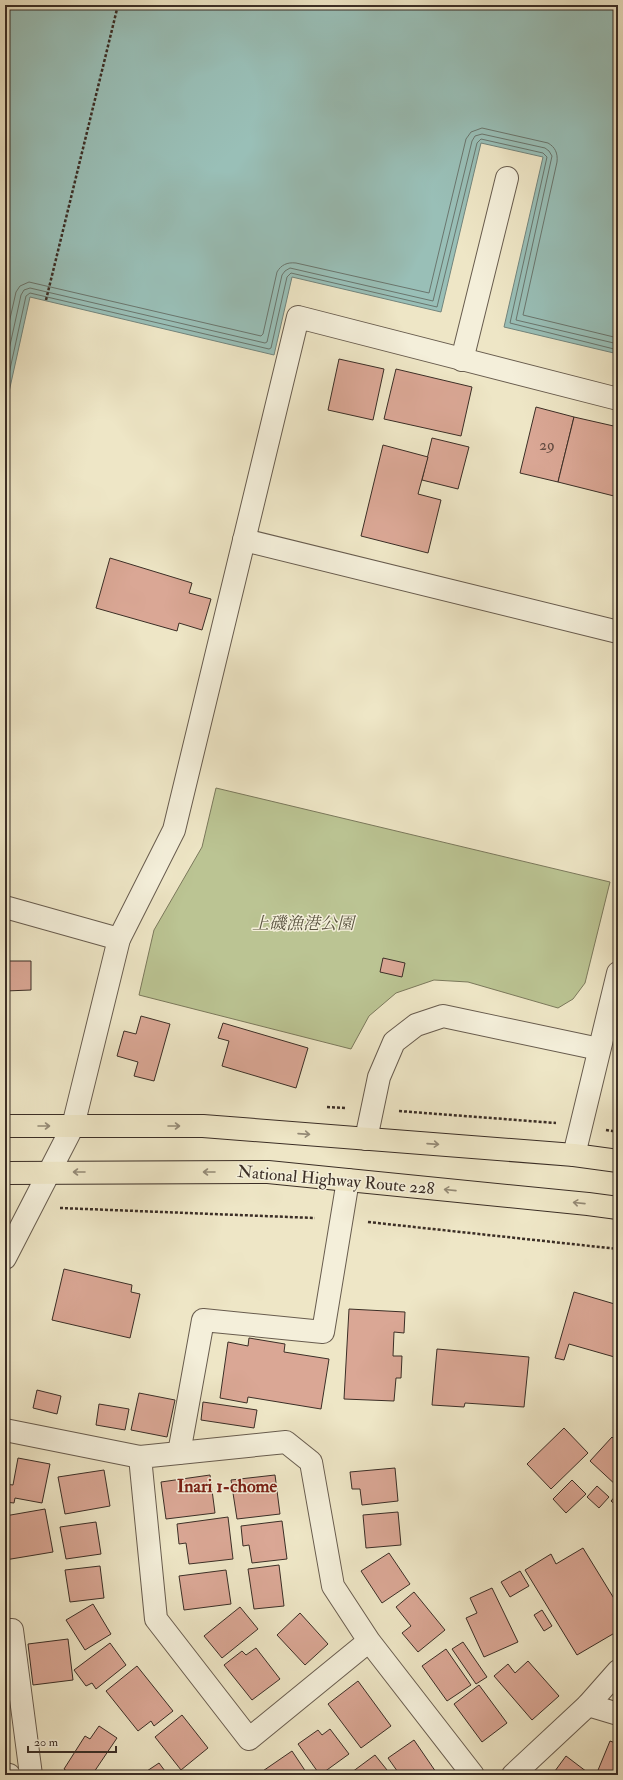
<svg xmlns="http://www.w3.org/2000/svg" width="623" height="1780" font-family="'IM FELL Double Pica','Noto Serif JP',serif">
  <style>
    .green { fill: #bbc493; stroke: #7b795c }
    .water { fill: #99bfb7; stroke: #73857d }
    .lines { fill: none; stroke-linecap: round; stroke-linejoin: round }
    .shore { stroke: #6a766e; stroke-width: 1 }
    .building { fill: #daa795; stroke: #3b2e26 }
    .minor-casing { stroke: #685c4e; stroke-width: 24 }
    .highway-casing { stroke: #3b2e26; stroke-width: 24 }
    .path { stroke: #3b2e26; stroke-width: 2.5; stroke-dasharray: 3 2; stroke-linecap: butt }
    .minor { stroke: #f4efda; stroke-width: 22 }
    .highway { stroke: #eee6c6; stroke-width: 22 }
    .oneway { stroke: #948a76 }
    .labels { text-anchor: middle; dominant-baseline: central; stroke-width: 3; stroke-linejoin: round; paint-order: stroke }
    .number-label { font-size: 15px; fill: #634c42 }
    .park-label { font-size: 17px; font-style: italic; fill: #5b5441; stroke: #f4efda }
    .street-label { font-size: 17px; fill: #3b2e26; stroke: #f4efda }
    .neighbourhood-label { font-size: 18px; font-weight: bold; fill: #7a1f14; stroke: #f4efda }
  </style>
  <rect width="100%" height="100%" fill="#eee6c6"/>
  <filter id="stains"><feTurbulence type="fractalNoise" baseFrequency=".005" numOctaves="4"/><feColorMatrix values="0 0 0 0 .2 0 0 0 0 .09 0 0 0 0 .02 0 0 0 .5 -.17"/></filter>
  <radialGradient id="worn" r=".72"><stop offset=".6" stop-color="#630" stop-opacity="0"/><stop offset="1" stop-color="#630" stop-opacity=".3"/></radialGradient>
  <path class="green" d="M216 788 610 882 585 983 573 999 558 1008 468 982 434 980 396 993 369 1016 351 1049 139 995 154 930 202 847Z"/>
  <path class="water" d="M5 5H618V354L504 327 543 157 481 143 441 312 292 277 274 355 30 297 5 410Z"/>
  <g class="lines">
    <g class="shore">
      <path d="M5 341 16 292 20 286 29 282 261 336 263 334 277 272C281 265 287 262 296 263L429 293 466 139 471 132 482 128 548 143C555 147 558 153 557 162L523 315 618 338"/>
      <path d="M5 368 21 295 24 290 30 288 265 343 267 342 282 275 285 271 290 268 433 301 472 141 475 136 482 134 545 148 549 151 552 156 516 320 618 344"/>
      <path d="M5 392 26 296 30 293 269 349 271 348 287 277 291 273 437 307 477 143 481 139 543 153 547 157 510 323 618 350"/>
    </g>
  </g>
  <g class="building">
    <path d="M339 359 384 369 373 420 328 410Z"/>
    <path d="M396 369 472 387 461 436 384 419Z"/>
    <path d="M536 407 574 417 558 482 520 473Z"/>
    <path d="M574 417 618 427V497L558 482Z"/>
    <path d="M432 438 469 447 458 489 422 480Z"/>
    <path d="M383 445 428 457 418 494 441 500 428 553 361 536Z"/>
    <path d="M110 558 192 583 189 593 211 599 202 630 179 623 177 631 96 608Z"/>
    <path d="M383 958 405 963 402 977 380 972Z"/>
    <path d="M5 961H31V990L5 991Z"/>
    <path d="M141 1016 170 1024 154 1081 134 1076 138 1062 117 1056 124 1031 136 1034Z"/>
    <path d="M223 1023 308 1048 296 1088 222 1066 229 1041 218 1038Z"/>
    <path d="M64 1269 132 1285 131 1292 140 1294 130 1338 52 1320Z"/>
    <path d="M574 1292 618 1305V1358L569 1344 564 1360 555 1358Z"/>
    <path d="M349 1309 405 1312 404 1333 394 1332 393 1356H402L401 1378H396L394 1401 344 1399Z"/>
    <path d="M249 1338 285 1344 284 1352 329 1359 321 1409 248 1397 247 1403 220 1398 228 1342 248 1346Z"/>
    <path d="M437 1349 529 1357 524 1407 465 1403 464 1407 432 1405Z"/>
    <path d="M37 1390 61 1396 57 1414 33 1408Z"/>
    <path d="M139 1393 175 1400 167 1437 131 1430Z"/>
    <path d="M203 1402 257 1410 254 1428 201 1420Z"/>
    <path d="M99 1404 129 1409 125 1430 96 1425Z"/>
    <path d="M564 1428 588 1453 551 1489 527 1464Z"/>
    <path d="M612 1437 618 1443V1487L590 1461Z"/>
    <path d="M18 1458 50 1464 42 1503 15 1498 14 1503 5 1502V1484L13 1485Z"/>
    <path d="M395 1468 398 1501 362 1505 360 1489H352L350 1472Z"/>
    <path d="M104 1470 110 1506 65 1514 58 1477Z"/>
    <path d="M210 1475 215 1513 166 1519 161 1482Z"/>
    <path d="M275 1475 280 1514 237 1519 231 1480Z"/>
    <path d="M572 1480 586 1494 566 1513 553 1499Z"/>
    <path d="M597 1486 609 1497 599 1508 587 1497Z"/>
    <path d="M618 1493V1507L611 1501Z"/>
    <path d="M45 1509 53 1552 5 1560V1516Z"/>
    <path d="M398 1512 401 1545 366 1548 363 1515Z"/>
    <path d="M228 1517 233 1559 189 1564 186 1543 179 1544 177 1524Z"/>
    <path d="M282 1521 287 1559 252 1563 249 1545 243 1546 241 1526Z"/>
    <path d="M96 1522 101 1554 66 1559 60 1527Z"/>
    <path d="M583 1548 618 1605V1631L577 1655 525 1570 551 1554 556 1564Z"/>
    <path d="M389 1553 410 1584 382 1603 361 1571Z"/>
    <path d="M279 1565 284 1606 254 1609 248 1569Z"/>
    <path d="M100 1566 104 1598 70 1602 65 1570Z"/>
    <path d="M226 1570 231 1604 184 1610 179 1576Z"/>
    <path d="M520 1571 529 1586 510 1597 501 1582Z"/>
    <path d="M492 1588 518 1642 484 1657 466 1618 477 1613 470 1598Z"/>
    <path d="M414 1592 445 1630 418 1652 402 1633 411 1626 396 1607Z"/>
    <path d="M93 1604 111 1634 85 1650 66 1620Z"/>
    <path d="M240 1607 258 1629 222 1658 204 1636Z"/>
    <path d="M542 1610 552 1626 544 1631 534 1615Z"/>
    <path d="M300 1613 328 1644 305 1665 277 1635Z"/>
    <path d="M68 1639 73 1680 33 1685 28 1644Z"/>
    <path d="M463 1642 487 1677 476 1684 452 1649Z"/>
    <path d="M110 1643 126 1665 96 1689 92 1683 86 1686 74 1670Z"/>
    <path d="M256 1648 280 1679 252 1700 224 1665 242 1651 246 1655Z"/>
    <path d="M446 1649 471 1685 447 1701 422 1666Z"/>
    <path d="M528 1661 559 1696 532 1720 494 1676 508 1664 515 1673Z"/>
    <path d="M137 1666 173 1711 154 1726 151 1721 138 1731 106 1691Z"/>
    <path d="M358 1681 391 1726 361 1748 328 1704Z"/>
    <path d="M5 1682H8L11 1697 5 1698Z"/>
    <path d="M479 1685 507 1723 482 1742 454 1704Z"/>
    <path d="M182 1715 208 1748 181 1770 155 1737Z"/>
    <path d="M99 1726 117 1738 92 1775H72L64 1769 85 1736 90 1739Z"/>
    <path d="M330 1729 349 1754 320 1775 298 1744 318 1730 322 1735Z"/>
    <path d="M414 1740 438 1775H400L388 1758Z"/>
    <path d="M610 1741 618 1744V1775H596Z"/>
    <path d="M292 1751 308 1775H257Z"/>
    <path d="M375 1755 391 1775H348Z"/>
    <path d="M566 1756 591 1775H552Z"/>
    <path d="M159 1763 168 1775H141Z"/>
  </g>
  <g class="lines">
    <g class="minor-casing">
      <g id="minor">
        <path d="M462 360 507 178"/>
        <path d="M244 540 618 632"/>
        <path d="M5 907 119 939"/>
        <path d="M366 1139 379 1077 394 1042 416 1025 443 1016 599 1049"/>
        <path d="M574 1155 618 973"/>
        <path d="M5 1258 73 1126 119 939 174 830 298 317 618 399"/>
        <path d="M5 1430 140 1457"/>
        <path d="M179 1453 203 1320 323 1332 348 1180"/>
        <path d="M12 1630 31 1775"/>
        <path d="M369 1641 249 1739 156 1619 140 1457 286 1442 311 1462 333 1586 369 1641 473 1775"/>
        <path d="M588 1705 618 1714"/>
        <path d="M5 1774 9 1775"/>
        <path d="M513 1775 588 1705 618 1671"/>
      </g>
    </g>
    <g class="highway-casing">
      <g id="highway">
        <path d="M5 1126H203L574 1155 618 1161"/>
        <path d="M5 1173 268 1172 588 1204 618 1208"/>
      </g>
    </g>
    <g class="path">
      <path d="M46 300 118 5"/>
      <path d="M327 1107 346 1108"/>
      <path d="M399 1111 556 1123"/>
      <path d="M606 1130 618 1132"/>
      <path d="M60 1208 315 1218"/>
      <path d="M368 1222 618 1249"/>
    </g>
    <use href="#minor" class="minor"/>
    <use href="#highway" class="highway"/>
  </g>
  <defs><path id="oneway-shaft" d="M-6 0H5M1.5-3L5.5 0L1.5 3" fill="none" stroke-width="1.6" stroke-linecap="round" stroke-linejoin="round"/></defs>
  <g class="oneway">
    <use href="#oneway-shaft" transform="translate(44 1126)"/>
    <use href="#oneway-shaft" transform="translate(174 1126)"/>
    <use href="#oneway-shaft" transform="translate(304 1134) rotate(4)"/>
    <use href="#oneway-shaft" transform="translate(433 1144) rotate(4)"/>
    <use href="#oneway-shaft" transform="translate(79 1172) rotate(180)"/>
    <use href="#oneway-shaft" transform="translate(209 1172) rotate(180)"/>
    <use href="#oneway-shaft" transform="translate(450 1190) rotate(-174)"/>
    <use href="#oneway-shaft" transform="translate(579 1203) rotate(-174)"/>
  </g>
  <g class="labels">
    <g class="number-label">
      <text x="547" y="445">29</text>
    </g>
    <g class="park-label">
      <text x="303" y="923">上磯漁港公園</text>
    </g>
    <g class="street-label">
      <text transform="translate(336 1180) rotate(5)">National Highway Route 228</text>
    </g>
    <g class="neighbourhood-label">
      <text x="227" y="1486">Inari 1-chome</text>
    </g>
  </g>
  <rect width="623" height="1780" fill="none" stroke="#eee6c6" stroke-width="20"/>
  <rect x="6" y="6" width="611" height="1768" fill="none" stroke="#3b2e26" stroke-width="2"/>
  <rect x="10" y="10" width="603" height="1760" fill="none" stroke="#3b2e26"/>
  <path d="M28 1746v6h88v-6" fill="none" stroke="#3b2e26" stroke-width="2"/>
  <text x="34" y="1746" font-size="12" fill="#3b2e26" stroke="#f4efda" stroke-width="3" paint-order="stroke">20 m</text>
  <rect width="100%" height="100%" filter="url(#stains)"/>
  <rect width="100%" height="100%" fill="url(#worn)"/>
</svg>
